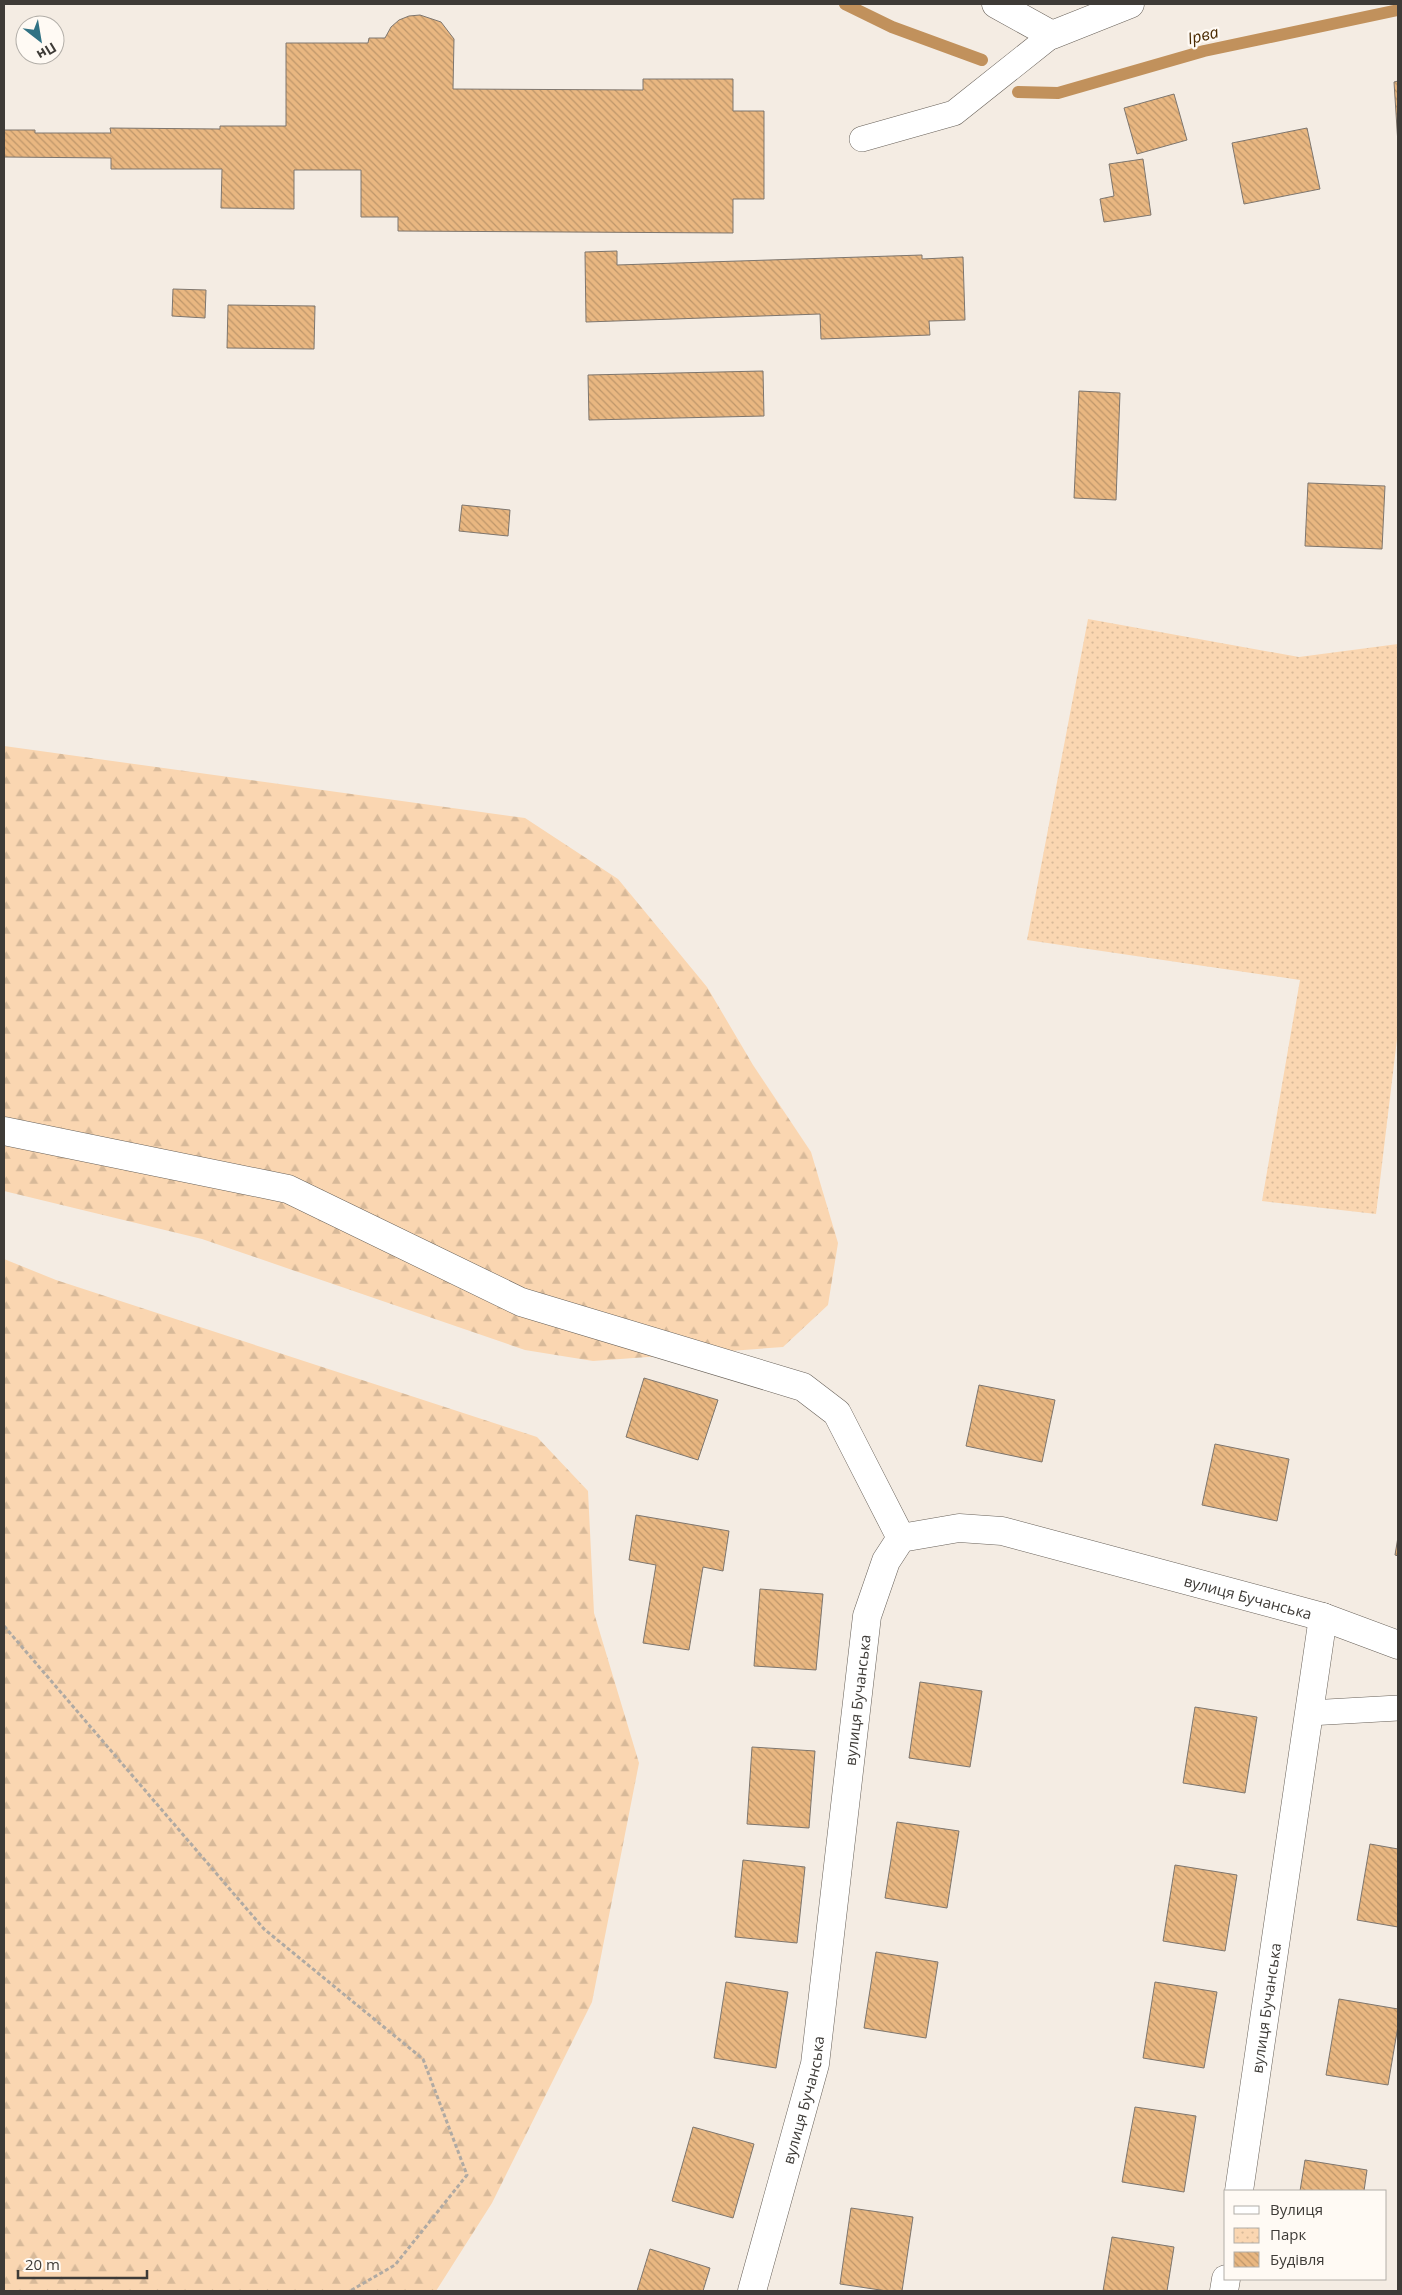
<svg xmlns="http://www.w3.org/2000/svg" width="1402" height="2295" font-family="'Open Sans',sans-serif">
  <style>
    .forest { fill: url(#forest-firs) }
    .park { fill: url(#park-dots) }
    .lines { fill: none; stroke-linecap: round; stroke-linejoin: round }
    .stream { stroke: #c1915c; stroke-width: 12 }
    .building { fill: url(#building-back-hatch); stroke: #7e766e }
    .service-casing { stroke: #686159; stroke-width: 26 }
    .minor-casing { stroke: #686159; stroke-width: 29 }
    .path { stroke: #b0aaa3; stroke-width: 3; stroke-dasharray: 4 2.5; stroke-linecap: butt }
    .service { stroke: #fff; stroke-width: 25 }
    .minor { stroke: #fff; stroke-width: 28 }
    .labels { text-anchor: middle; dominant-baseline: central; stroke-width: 4.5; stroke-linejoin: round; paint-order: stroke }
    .street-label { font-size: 15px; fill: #3e3b37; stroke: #fffaf4 }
    .water-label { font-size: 16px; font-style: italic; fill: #4a2a00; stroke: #fffaf4 }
  </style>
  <defs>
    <pattern id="forest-firs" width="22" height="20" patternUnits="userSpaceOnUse" patternTransform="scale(1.25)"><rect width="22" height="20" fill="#fad6b1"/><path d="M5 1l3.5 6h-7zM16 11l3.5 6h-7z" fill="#d7b999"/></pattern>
    <pattern id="park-dots" width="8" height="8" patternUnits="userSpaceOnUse" patternTransform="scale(1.25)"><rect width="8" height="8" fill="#fad6b1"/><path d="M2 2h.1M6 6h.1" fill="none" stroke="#d7b999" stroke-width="1.8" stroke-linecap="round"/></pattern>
    <pattern id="building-back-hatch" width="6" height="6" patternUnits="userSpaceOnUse" patternTransform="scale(1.25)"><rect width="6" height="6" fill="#e9b781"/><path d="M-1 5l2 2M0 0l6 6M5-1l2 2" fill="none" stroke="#be966a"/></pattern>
  </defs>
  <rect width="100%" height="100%" fill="#f4ece3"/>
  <g class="forest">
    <path d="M4 746 525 818 618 879 707 987 753 1065 811 1152 838 1243 828 1305 783 1347 593 1361 525 1350 202 1239 4 1191Z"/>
    <path d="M4 1259 56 1280 537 1437 588 1491 594 1613 639 1763 592 2002 492 2203 436 2291H4Z"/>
  </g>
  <path class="park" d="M1088 619 1299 657 1398 644V1038L1397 1039 1376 1214 1262 1201 1300 980 1027 940Z"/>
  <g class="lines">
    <g class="stream">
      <path d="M845 4 892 27 982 60"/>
      <path d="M1018 92 1058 93 1204 51 1398 10"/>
    </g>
  </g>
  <g class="building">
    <path d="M420 15 441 22 454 39 453 89 643 90V79H733V111H764V199H733V233L398 231V217H361V170H294V209L221 208 222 169H111V158L4 157V130H35V133H111L110 128 220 129V126H286V43H368L369 38H385L391 27 399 20 409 16Z"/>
    <path d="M1398 81V144L1394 82Z"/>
    <path d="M1174 94 1187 140 1137 154 1124 108Z"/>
    <path d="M1307 128 1320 189 1244 204 1232 143Z"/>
    <path d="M1143 159 1151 215 1104 222 1100 199 1114 196 1109 164Z"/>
    <path d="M617 251V265L922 255V259L963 257 965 320 929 321 930 335 821 339 820 314 586 322 585 252Z"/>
    <path d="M173 289 206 290 205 318 172 316Z"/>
    <path d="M228 305 315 306 314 349 227 348Z"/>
    <path d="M763 371 764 416 589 420 588 375Z"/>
    <path d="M1079 391 1120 393 1116 500 1074 498Z"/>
    <path d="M1308 483 1385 486 1382 549 1305 546Z"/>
    <path d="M462 505 510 510 508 536 459 531Z"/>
    <path d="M644 1378 718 1400 698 1460 626 1437Z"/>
    <path d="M979 1385 1055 1400 1042 1462 966 1446Z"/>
    <path d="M1215 1444 1289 1459 1277 1521 1202 1505Z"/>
    <path d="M636 1515 729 1531 723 1571 703 1567 689 1650 643 1643 656 1565 629 1560Z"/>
    <path d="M1398 1537V1556L1395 1555Z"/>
    <path d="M760 1589 823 1594 816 1670 754 1666Z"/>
    <path d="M920 1682 982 1691 970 1767 909 1758Z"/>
    <path d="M1195 1707 1257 1717 1245 1793 1183 1783Z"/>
    <path d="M752 1747 815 1751 809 1828 747 1824Z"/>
    <path d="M897 1822 959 1831 947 1908 885 1898Z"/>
    <path d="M1370 1844 1398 1849V1927L1357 1920Z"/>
    <path d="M743 1860 805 1867 797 1943 735 1937Z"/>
    <path d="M1175 1865 1237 1875 1225 1951 1163 1941Z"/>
    <path d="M876 1952 938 1962 926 2038 864 2028Z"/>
    <path d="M726 1982 788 1992 776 2068 714 2058Z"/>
    <path d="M1155 1982 1217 1992 1204 2068 1143 2058Z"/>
    <path d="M1339 1999 1398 2009V2026L1388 2085 1326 2075Z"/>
    <path d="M1135 2107 1196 2116 1184 2192 1122 2182Z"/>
    <path d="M693 2127 754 2144 733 2218 672 2201Z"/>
    <path d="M1305 2160 1367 2170 1364 2191H1300Z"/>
    <path d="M851 2208 913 2217 902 2291H887L840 2284Z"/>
    <path d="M1112 2237 1174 2247 1167 2291H1103Z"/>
    <path d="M650 2249 710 2268 703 2291H637Z"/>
  </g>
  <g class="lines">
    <g class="service-casing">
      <g id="service">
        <path d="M862 139 954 113 1052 35"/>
        <path d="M1309 1713 1398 1708"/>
      </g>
    </g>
    <g class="minor-casing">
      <g id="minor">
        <path d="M996 4 1052 35 1130 4"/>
        <path d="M4 1131 288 1189 521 1302 803 1387 837 1413 901 1538"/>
        <path id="s1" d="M1239 2191 1323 1617"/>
        <path id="s2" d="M752 2291 815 2064 867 1616 886 1561 901 1538 959 1528 1002 1531 1323 1617 1398 1645"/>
        <path d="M1224 2291 1226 2279"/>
      </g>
    </g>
    <path class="path" d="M4 1626 264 1929 423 2059 467 2175 395 2265 350 2291"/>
    <use href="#service" class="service"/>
    <use href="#minor" class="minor"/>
  </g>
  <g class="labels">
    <g class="street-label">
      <text stroke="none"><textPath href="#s2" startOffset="1129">вулиця Бучанська</textPath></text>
      <text stroke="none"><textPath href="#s2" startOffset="602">вулиця Бучанська</textPath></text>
      <text stroke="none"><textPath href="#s1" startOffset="185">вулиця Бучанська</textPath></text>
      <text stroke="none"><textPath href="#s2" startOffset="198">вулиця Бучанська</textPath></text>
    </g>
    <g class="water-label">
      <text transform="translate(1203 35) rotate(-14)">Ірва</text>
    </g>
  </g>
  <rect width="1402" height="2295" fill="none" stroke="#3e3b37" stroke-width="10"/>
  <rect x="1224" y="2190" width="162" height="90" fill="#fffaf4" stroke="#b2aea8"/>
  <rect x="1234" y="2206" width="25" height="8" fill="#ffffff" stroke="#b2aea8"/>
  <text x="1270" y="2215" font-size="15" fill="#3e3b37">Вулиця</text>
  <rect x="1234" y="2228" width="25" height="15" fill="url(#park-dots)" stroke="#b2aea8"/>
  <text x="1270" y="2240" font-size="15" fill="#3e3b37">Парк</text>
  <rect x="1234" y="2252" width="25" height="15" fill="url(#building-back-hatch)" stroke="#b2aea8"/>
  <text x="1270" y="2265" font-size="15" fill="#3e3b37">Будівля</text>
  <g transform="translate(40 40) rotate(149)"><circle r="24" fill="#fffaf4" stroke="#b2aea8"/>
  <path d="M0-4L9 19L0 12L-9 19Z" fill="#307284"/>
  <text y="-8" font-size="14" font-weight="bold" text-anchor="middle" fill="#3e3b37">Пн</text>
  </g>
  <path d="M18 2270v8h129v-8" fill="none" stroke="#3e3b37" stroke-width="2.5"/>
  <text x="25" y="2270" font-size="15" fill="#3e3b37" stroke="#fffaf4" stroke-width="4" paint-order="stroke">20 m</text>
</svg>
